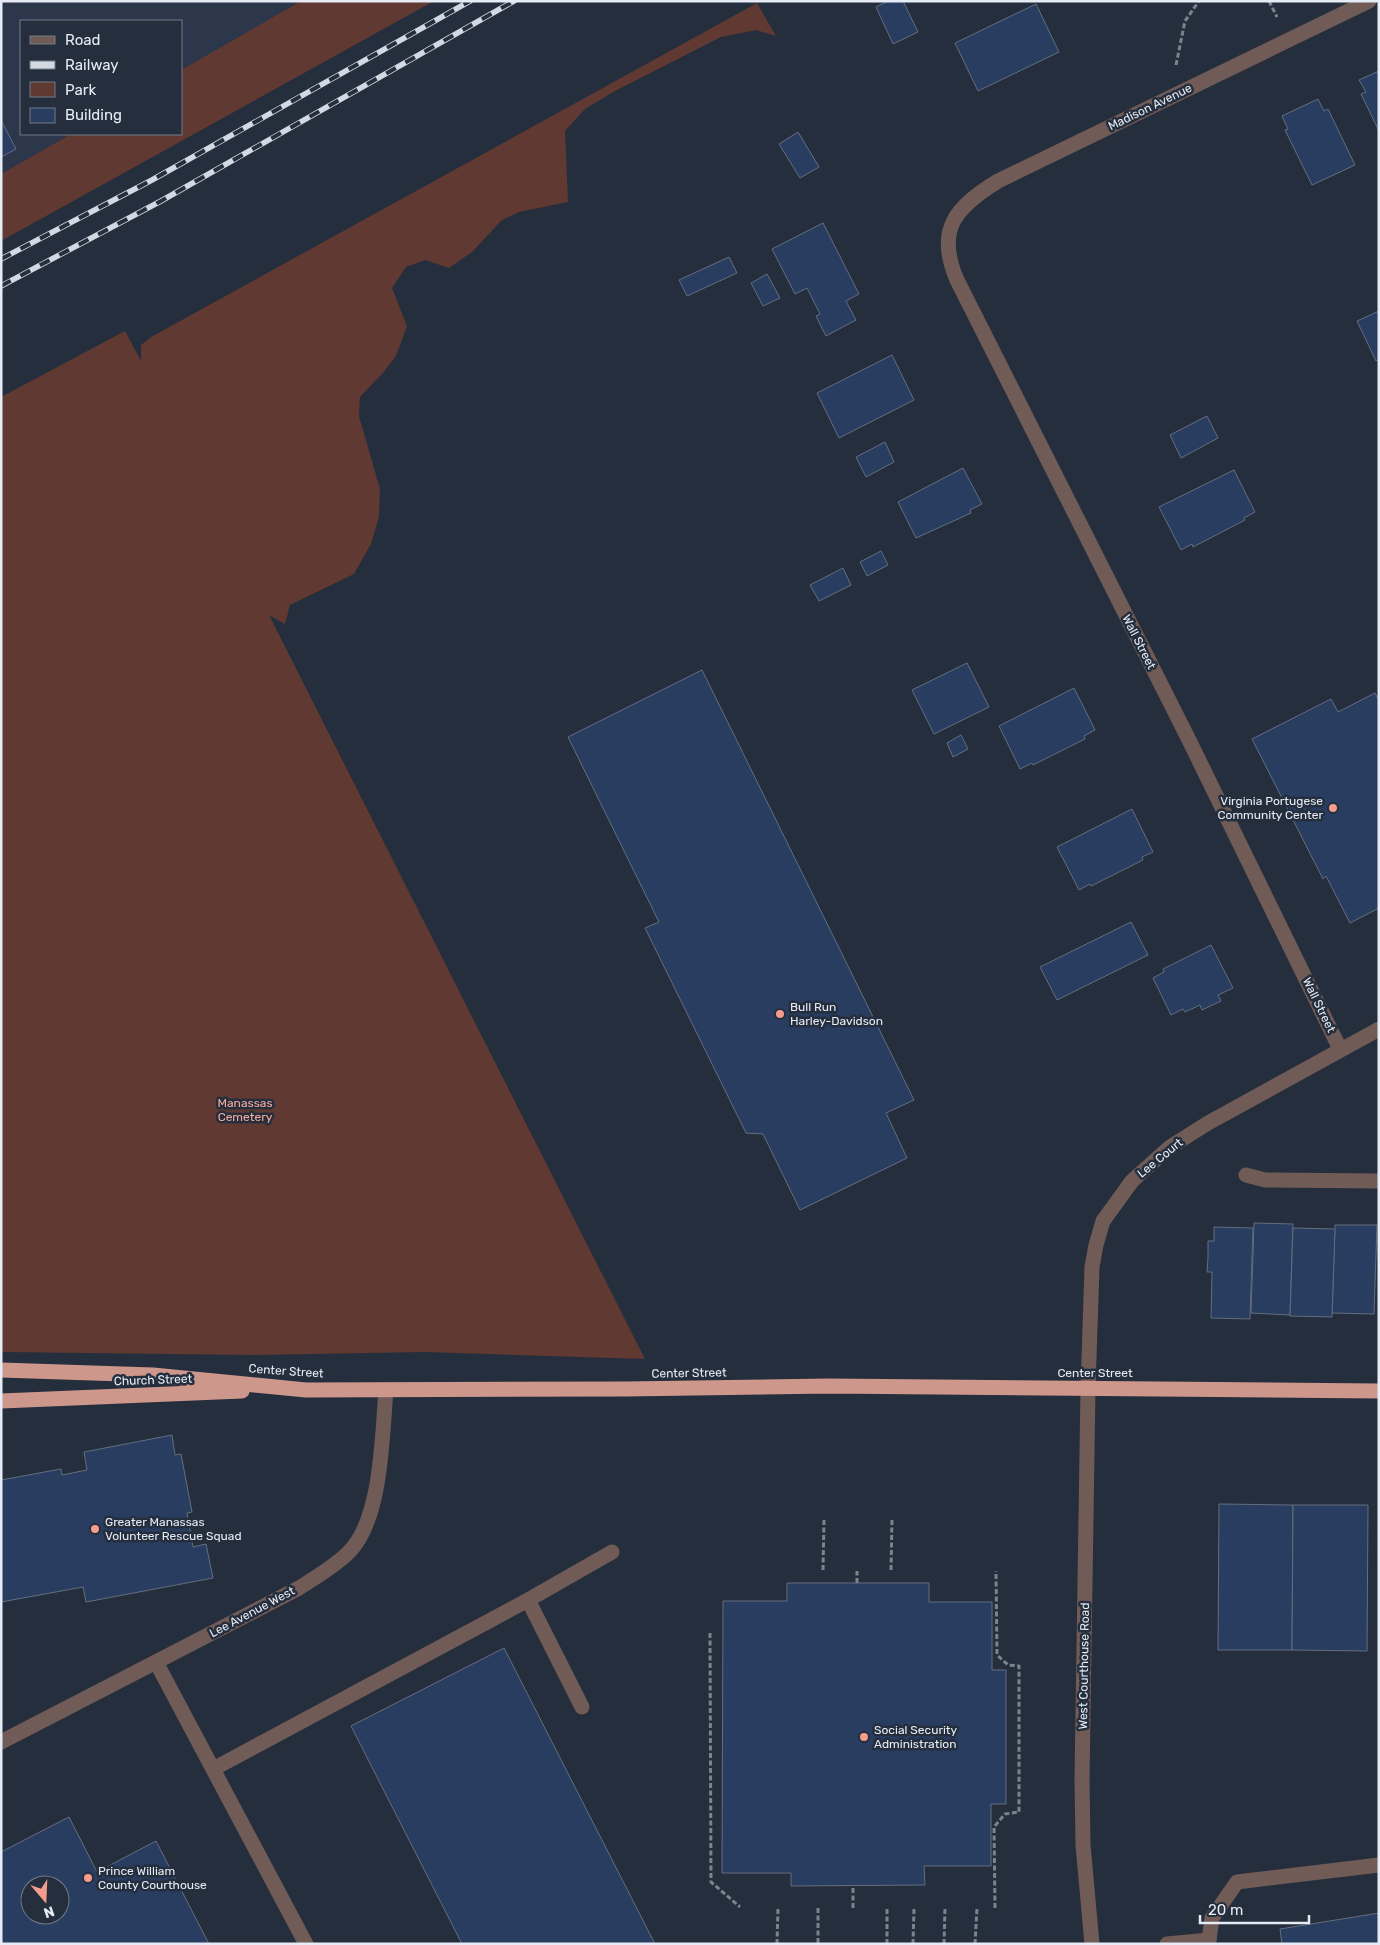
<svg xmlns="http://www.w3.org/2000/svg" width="1380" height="1945" font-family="Rubik,sans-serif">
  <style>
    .built { fill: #2c374b }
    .green { fill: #5f3932 }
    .building { fill: #293d61; stroke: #646e7f; fill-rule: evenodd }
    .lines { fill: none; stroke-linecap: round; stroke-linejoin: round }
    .path { stroke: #7b8390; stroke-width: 3; stroke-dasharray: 5 2.5; stroke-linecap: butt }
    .minor { stroke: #715b56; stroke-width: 15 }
    .highway { stroke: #ce978c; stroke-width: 15 }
    .rail-casing { stroke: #d2d9e3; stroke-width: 5.5 }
    .rail { stroke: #252e3d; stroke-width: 4; stroke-dasharray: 11; stroke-linecap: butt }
    .poi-dot { fill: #f49d8c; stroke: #252e3d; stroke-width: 2 }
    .labels { text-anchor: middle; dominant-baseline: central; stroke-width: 5; stroke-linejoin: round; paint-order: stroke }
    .street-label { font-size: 12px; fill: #e6ecf6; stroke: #252e3d }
    .poi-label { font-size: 12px; fill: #e6ecf6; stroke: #252e3d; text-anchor: start }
    .park-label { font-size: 12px; fill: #faaa9a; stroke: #252e3d }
  </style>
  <rect width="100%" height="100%" fill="#252e3d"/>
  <path class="built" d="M1 1H301L181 70V21H21V134H71L1 174Z"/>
  <g class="green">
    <path d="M301 1H434L1 241V174L71 134H181V70Z"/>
    <path d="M757 3 776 36 756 30 721 37 615 91 585 109 565 131 568 202 519 212 502 220 472 252 449 268 425 260 406 267 392 288 407 326 396 356 382 374 360 397 359 416 380 489 379 517 371 544 354 574 290 605 285 624 269 615 645 1359 425 1352 254 1355 1 1352V397L125 331 141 361V345L151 337Z"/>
  </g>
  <g class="building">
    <path d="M888 1H903L918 32 893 44 876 7Z"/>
    <path d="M1036 4 1059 52 978 91 955 43Z"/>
    <path d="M1379 71V131L1361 94 1366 92 1359 80Z"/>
    <path d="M1318 99 1324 111 1328 109 1355 165 1312 185 1285 130 1288 129 1282 116Z"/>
    <path d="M1 120 16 149 1 157Z"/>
    <path d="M798 132 819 167 800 178 779 144Z"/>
    <path d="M823 223 859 294 846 301 856 320 826 336 816 316 820 314 807 288 795 294 772 249Z"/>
    <path d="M729 257 737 273 687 296 679 280Z"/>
    <path d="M767 274 780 298 763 306 751 283Z"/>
    <path d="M1379 311V359L1376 361 1357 321Z"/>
    <path d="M892 355 914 400 839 438 817 393Z"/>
    <path d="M1207 416 1218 438 1181 458 1170 435Z"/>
    <path d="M885 442 894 462 866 477 856 457Z"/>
    <path d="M963 468 982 504 970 510 971 513 916 538 898 502Z"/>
    <path d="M1234 470 1255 512 1244 518 1245 520 1193 547 1192 544 1181 550 1159 507Z"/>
    <path d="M881 551 888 565 867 576 860 562Z"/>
    <path d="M843 568 851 585 819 601 810 585Z"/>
    <path d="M967 663 989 707 934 734 912 690Z"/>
    <path d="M702 670 914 1100 886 1113 907 1158 800 1210 763 1134 746 1133 645 928 659 922 568 737Z"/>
    <path d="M1074 688 1095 730 1084 736 1085 739 1033 765 1032 763 1020 769 999 726Z"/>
    <path d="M1375 693 1379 701V908L1350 923 1326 876 1323 879 1252 739 1331 699 1338 712Z"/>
    <path d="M961 735 968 749 953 757 947 743Z"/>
    <path d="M1132 809 1153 852 1142 857 1143 860 1091 886 1090 884 1079 890 1057 847Z"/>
    <path d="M1131 922 1148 955 1057 1000 1040 967Z"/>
    <path d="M1211 945 1233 988 1218 995 1221 1001 1202 1010 1200 1005 1185 1012 1183 1009 1171 1015 1153 978 1164 972 1163 969Z"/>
    <path d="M1254 1223 1293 1224 1290 1315 1251 1313Z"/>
    <path d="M1335 1225H1377L1374 1314 1332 1313Z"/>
    <path d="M1214 1227 1253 1228 1250 1319 1211 1318 1212 1272H1207L1208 1257V1241H1214Z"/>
    <path d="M1293 1228 1335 1229 1332 1317 1290 1316Z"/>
    <path d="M172 1435 175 1455 181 1454 192 1512 187 1513 193 1547 206 1544 213 1578 86 1602 83 1587 1 1602V1480L61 1469 62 1475 87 1470 84 1452Z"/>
    <path d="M1219 1504 1293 1505 1292 1650H1218Z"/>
    <path d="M1293 1505H1368L1367 1651 1292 1650Z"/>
    <path d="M787 1583H929V1602H992V1670H1006V1804H991V1866H924L925 1885 791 1886V1873H722L723 1601H787Z"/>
    <path d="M504 1648 655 1944H462L351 1726Z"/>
    <path d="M69 1817 97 1872 156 1841 209 1944H1V1852ZM30 1885H60V1915H30Z"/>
    <path d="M1379 1913V1944H1282L1280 1929Z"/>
  </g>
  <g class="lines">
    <g class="path">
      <path d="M1269 1 1277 17"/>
      <path d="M1176 65 1185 21 1199 1"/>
      <path d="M823 1570 824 1519"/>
      <path d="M891 1570 892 1519"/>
      <path d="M857 1583V1571"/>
      <path d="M710 1633 711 1882 740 1907"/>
      <path d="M818 1908V1944"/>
      <path d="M853 1908V1886"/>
      <path d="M995 1908 994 1827 1005 1814 1019 1812V1666L1008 1665 997 1655 996 1571"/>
      <path d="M777 1944 778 1908"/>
      <path d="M887 1944V1908"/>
      <path d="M913 1944 914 1908"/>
      <path d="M944 1944 945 1908"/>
      <path d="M975 1944 977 1908"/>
    </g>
    <g class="minor">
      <path d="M1340 1049 1189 740 957 280C935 229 956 207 998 181L1369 1"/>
      <path d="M1246 1175 1265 1180 1379 1181"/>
      <path d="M156 1662 306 1944"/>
      <path d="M582 1707 528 1600 612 1552"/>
      <path d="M1 1742 299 1588C316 1577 334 1567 349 1552 382 1519 382 1435 386 1390"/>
      <path d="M213 1769 528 1600"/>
      <path d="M1209 1940 1212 1918 1237 1882 1379 1865"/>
      <path d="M1092 1944 1083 1845 1082 1779 1088 1388 1092 1267 1096 1245 1103 1221 1132 1181 1170 1147 1208 1123 1379 1029"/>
      <path d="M1167 1944 1209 1940"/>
    </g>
    <g class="highway">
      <path d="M1 1370 153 1375 306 1390 625 1389 829 1386 1379 1391"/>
      <path d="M1 1401 242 1391"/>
    </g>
    <g class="rail-casing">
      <g id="rail">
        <path d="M1 259 152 180 470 1"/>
        <path d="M1 286 161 201 514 1"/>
      </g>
    </g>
    <use href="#rail" class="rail"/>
  </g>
  <g class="poi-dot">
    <circle cx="1333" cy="808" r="5"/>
    <circle cx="780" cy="1014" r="5"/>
    <circle cx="95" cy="1529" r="5"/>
    <circle cx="864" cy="1737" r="5"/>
    <circle cx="88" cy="1878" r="5"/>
  </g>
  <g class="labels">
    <g class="street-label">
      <text transform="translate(1150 107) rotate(-26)">Madison Avenue</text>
      <text transform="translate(1139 642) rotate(63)">Wall Street</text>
      <text transform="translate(1319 1005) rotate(64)">Wall Street</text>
      <text transform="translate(1160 1158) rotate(-39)">Lee Court</text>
      <text transform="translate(286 1371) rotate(4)">Center Street</text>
      <text transform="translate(689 1373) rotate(-1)">Center Street</text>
      <text x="1095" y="1373">Center Street</text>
      <text transform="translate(153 1380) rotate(-2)">Church Street</text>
      <text transform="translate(252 1612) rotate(-28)">Lee Avenue West</text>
      <text transform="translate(1084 1666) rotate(-89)">West Courthouse Road</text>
    </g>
    <g class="poi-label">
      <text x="1323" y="801" text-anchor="end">Virginia Portugese<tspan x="1323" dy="14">Community Center</tspan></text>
      <text x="790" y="1007">Bull Run<tspan x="790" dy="14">Harley-Davidson</tspan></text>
      <text x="105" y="1522">Greater Manassas<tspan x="105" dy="14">Volunteer Rescue Squad</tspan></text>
      <text x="874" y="1730">Social Security<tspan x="874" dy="14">Administration</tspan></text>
      <text x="98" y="1871">Prince William<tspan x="98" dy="14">County Courthouse</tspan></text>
    </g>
    <g class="park-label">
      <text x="245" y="1103">Manassas<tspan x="245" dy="14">Cemetery</tspan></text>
    </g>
  </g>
  <rect width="1380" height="1945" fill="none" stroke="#e6ecf6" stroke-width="5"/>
  <rect x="20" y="20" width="162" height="115" fill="#252e3d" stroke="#727a87"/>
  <rect x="30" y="36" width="25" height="8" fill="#715b56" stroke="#727a87"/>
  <text x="65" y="45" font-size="15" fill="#e6ecf6">Road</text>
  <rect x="30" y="61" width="25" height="8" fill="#d2d9e3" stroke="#727a87"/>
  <text x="65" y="70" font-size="15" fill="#e6ecf6">Railway</text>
  <rect x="30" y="82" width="25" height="15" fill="#5f3932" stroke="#727a87"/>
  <text x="65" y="95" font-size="15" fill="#e6ecf6">Park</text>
  <rect x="30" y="108" width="25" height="15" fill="#293d61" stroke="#727a87"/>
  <text x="65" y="120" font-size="15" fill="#e6ecf6">Building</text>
  <g transform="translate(45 1900) rotate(161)"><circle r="24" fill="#252e3d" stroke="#727a87"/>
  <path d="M0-4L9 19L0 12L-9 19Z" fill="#f49d8c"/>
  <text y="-8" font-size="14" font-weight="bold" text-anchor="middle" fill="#e6ecf6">N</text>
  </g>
  <path d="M1200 1915v8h109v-8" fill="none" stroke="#e6ecf6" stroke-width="2.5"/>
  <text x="1208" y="1915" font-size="15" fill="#e6ecf6" stroke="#252e3d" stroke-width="4" paint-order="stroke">20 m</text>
</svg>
